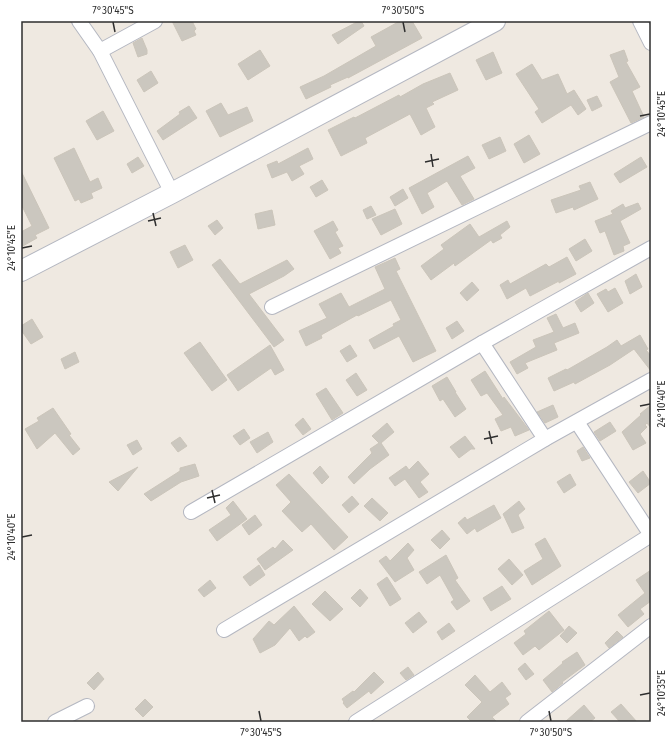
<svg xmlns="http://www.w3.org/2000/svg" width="672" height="743" font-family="'Fira Sans',sans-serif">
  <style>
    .building { fill: #cbc7bf; stroke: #cbc5ba }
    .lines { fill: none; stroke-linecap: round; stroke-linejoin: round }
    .street-casing { stroke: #b4b7c1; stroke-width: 16 }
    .secondary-casing { stroke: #b4b7c1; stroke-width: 22 }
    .street { stroke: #fff; stroke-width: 14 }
    .secondary { stroke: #fff; stroke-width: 20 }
    .ticks { fill: none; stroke: #2e2e2e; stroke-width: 1.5 }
    .neatline { fill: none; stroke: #2e2e2e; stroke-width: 1.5 }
    .ticks-label { font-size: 10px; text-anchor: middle; fill: #2e2e2e }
  </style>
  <rect width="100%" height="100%" fill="#efe9e1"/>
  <g class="building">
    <path d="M172 21H192L196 29 194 31 196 35 182 41Z"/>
    <path d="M359 21H361L364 26 338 44 332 35Z"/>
    <path d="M400 21H412L422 38 348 78V77L330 85 331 87 306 99 300 87 324 76 376 46 371 37Z"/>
    <path d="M142 38 147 50V54L138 57 133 43Z"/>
    <path d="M260 50 270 66 248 80 238 64Z"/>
    <path d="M624 50 628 61 626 62 640 87 632 91 644 117 631 123 610 82 619 77 610 55Z"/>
    <path d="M493 52 502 73 486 80 476 60Z"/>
    <path d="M532 64 542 80 558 74 567 94 574 90 586 109 578 115 571 105 542 123 535 112 539 109 516 74Z"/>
    <path d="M151 71 158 83 144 92 137 80Z"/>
    <path d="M450 73 458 90 432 102 434 104 426 108 435 127 421 135 410 114 365 138 367 143 341 156 328 130 354 117 355 118 399 95 400 97 423 84Z"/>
    <path d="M597 96 602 106 592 111 587 100Z"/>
    <path d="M221 103 228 115 247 107 253 121 220 137 206 111Z"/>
    <path d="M189 106 197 118 163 140 157 131 180 114 179 112Z"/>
    <path d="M103 111 114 131 97 140 86 121Z"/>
    <path d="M529 135 540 154 524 163 514 144Z"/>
    <path d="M500 137 506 151 489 159 482 145Z"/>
    <path d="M74 148 90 182 98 178 102 188 91 193 93 198 81 203 79 199 75 201 54 158Z"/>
    <path d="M308 148 313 159 299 166 304 174 292 181 287 172 272 178 267 165 277 161 278 164Z"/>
    <path d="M468 156 475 168 460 176 474 199 462 205 447 181 427 193 434 207 422 214 409 188Z"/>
    <path d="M138 157 144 166 132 173 127 164Z"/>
    <path d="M641 157 647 167 620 183 614 174Z"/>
    <path d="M21 171 49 228 35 235 37 238 21 247V232L32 226 21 204Z"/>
    <path d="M322 180 328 190 316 197 310 187Z"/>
    <path d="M590 182 598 199 574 210 573 207 556 213 551 200 581 190 579 186Z"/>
    <path d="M403 189 408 198 395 206 390 197Z"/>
    <path d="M638 203 641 209 620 221 630 243 623 246 624 251 614 255 605 231 600 233 595 221 613 214 611 211 623 204 625 208Z"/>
    <path d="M371 206 376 215 367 219 363 210Z"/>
    <path d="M395 209 402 224 381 235 372 219Z"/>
    <path d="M272 210 275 225 258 229 255 214Z"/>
    <path d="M217 220 223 228 215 235 208 226Z"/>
    <path d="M333 221 338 230 335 232 343 246 338 248 341 253 330 259 314 231Z"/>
    <path d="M507 221 510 227 500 235 502 238 493 243 491 240 455 266 454 263 431 280 421 266 444 249 441 245 470 224 479 237Z"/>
    <path d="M585 239 592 251 576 261 569 249Z"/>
    <path d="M185 245 193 260 178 268 170 252Z"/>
    <path d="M567 257 576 274 559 283V281L530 296 526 288 507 299 500 285 508 280 510 284 546 264 549 267Z"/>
    <path d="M395 258 400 269 396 271 436 351 413 362 399 336 374 349 369 340 394 326 393 324 401 320 391 300 358 316 357 315 321 335 322 338 306 346 299 331 327 318 319 304 341 293 349 307 385 289 375 267Z"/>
    <path d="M220 259 240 284 287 260 294 269 284 276 249 294 284 340 274 347 212 265Z"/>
    <path d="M636 274 642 287 630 294 625 281Z"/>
    <path d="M472 282 479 290 467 301 460 293Z"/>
    <path d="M615 288 623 303 608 312 597 294 606 289 608 292Z"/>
    <path d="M588 293 594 303 581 312 575 302Z"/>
    <path d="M556 314 563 328 575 323 579 333 554 343 557 350 525 363 528 368 517 374 510 362 536 347 533 340 554 332 547 318Z"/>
    <path d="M32 319 43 337 31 344 21 330V326Z"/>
    <path d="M457 321 464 331 452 339 446 328Z"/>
    <path d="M640 335 648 349 646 350 651 356V371L634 349 610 365 575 384 574 382 554 391 548 378 566 369 567 370 607 347 617 340 621 346Z"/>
    <path d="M200 342 227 380 212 391 184 353Z"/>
    <path d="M270 345 284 370 275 375 271 368 238 391 227 375Z"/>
    <path d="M350 345 357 356 347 362 340 351Z"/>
    <path d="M75 352 79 362 65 369 61 359Z"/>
    <path d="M485 371 503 399 504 397 529 430 515 436 511 427 501 431 495 419 503 415 487 393 481 396 471 380Z"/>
    <path d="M356 373 367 390 357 396 346 380Z"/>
    <path d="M447 377 456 392H455L466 409 455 417 443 399 440 401 432 386Z"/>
    <path d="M326 388 343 413 332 420 316 394Z"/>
    <path d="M553 405 558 417 545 423 537 412Z"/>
    <path d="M651 405V428L647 423 645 425 647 427 640 434 646 443 633 450 622 432 641 415 640 414Z"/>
    <path d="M53 408 71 434 69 435 80 449 73 455 55 433 37 449 25 429 39 421 37 418Z"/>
    <path d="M303 418 311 429 303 435 295 425Z"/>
    <path d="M610 422 616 431 600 441 594 432Z"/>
    <path d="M387 423 394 432 381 443 389 455 370 469 354 484 348 477 372 453 370 449 379 443 372 436Z"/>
    <path d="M244 429 250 438 240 445 233 436Z"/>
    <path d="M268 432 273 442 257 453 250 442Z"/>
    <path d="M465 436 475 449H471L459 458 450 447Z"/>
    <path d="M180 437 187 446 178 452 171 443Z"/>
    <path d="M137 440 142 449 133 455 127 445Z"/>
    <path d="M583 447 590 458 582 461 577 451Z"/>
    <path d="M418 461 429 474 420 482 428 492 419 498 405 479 395 486 389 478 406 466 409 470Z"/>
    <path d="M195 464 199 476 181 482 151 501 144 494 180 471V468Z"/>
    <path d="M320 466 329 477 322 484 313 473Z"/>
    <path d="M138 467 118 491 109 482Z"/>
    <path d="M643 471 651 483 638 493 629 482Z"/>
    <path d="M289 474 348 537 334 550 311 524 302 532 282 511 291 502 276 485Z"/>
    <path d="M570 474 576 485 564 493 557 482Z"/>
    <path d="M352 496 359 504 349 513 342 505Z"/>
    <path d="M372 498 388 513 380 521 364 506Z"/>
    <path d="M233 501 247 519 217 541 209 530 231 515 226 508Z"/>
    <path d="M519 501 525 509 518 515 524 528 512 533 503 514Z"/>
    <path d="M494 505 501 518 477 532 475 528 467 534 458 523 465 517 467 520Z"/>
    <path d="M255 515 262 525 249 535 242 525Z"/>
    <path d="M442 530 450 539 440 549 431 540Z"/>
    <path d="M545 538 561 566 532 585 524 571 543 559 535 544Z"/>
    <path d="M283 540 293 550 265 570 257 559 273 547 275 549Z"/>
    <path d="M408 543 414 550 407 558 414 570 395 582 379 561 386 556 390 561Z"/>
    <path d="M446 555 458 578 455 580 470 601 457 610 451 602 454 600 440 575 427 584 419 572Z"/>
    <path d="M509 559 523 575 512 585 498 569Z"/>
    <path d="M259 565 265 575 250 586 243 577Z"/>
    <path d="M651 570V601L640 609 644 614 628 627 618 615 645 593 636 580Z"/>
    <path d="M387 577 401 599 390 606 377 584Z"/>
    <path d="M210 580 216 588 204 597 198 590Z"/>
    <path d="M502 586 511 599 491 611 483 598Z"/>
    <path d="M360 589 368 598 360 607 351 598Z"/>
    <path d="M325 591 343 609 330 621 312 604Z"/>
    <path d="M294 606 315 632 307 638 305 636 299 641 290 628 275 645 260 653 253 639 269 621 274 625Z"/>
    <path d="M549 611 564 630 539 650 535 646 523 655 514 643 526 634 524 631Z"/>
    <path d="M419 612 427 622 413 633 405 623Z"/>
    <path d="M449 623 455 631 442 640 437 632Z"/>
    <path d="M569 626 577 633 567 643 560 636Z"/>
    <path d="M617 631 623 637 609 648 605 643Z"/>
    <path d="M577 652 585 665 562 682 563 683 552 692 543 680 563 663 562 662Z"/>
    <path d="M525 663 534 674 526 680 518 669Z"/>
    <path d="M408 667 414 675 406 680 400 673Z"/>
    <path d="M98 672 104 679 94 690 87 683Z"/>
    <path d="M374 672 384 682 371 694 369 691 347 708 343 703 344 702 342 699 353 691 354 692Z"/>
    <path d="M475 675 490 692 502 682 511 694 505 698 509 704 492 717 497 722H472L467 717 482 702 465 685Z"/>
    <path d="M145 699 153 707 143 717 135 709Z"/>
    <path d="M621 704 637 722H620L611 712Z"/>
    <path d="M584 705 595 718 590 722H565Z"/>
  </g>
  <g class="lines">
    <g class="street-casing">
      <g id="street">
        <path d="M79 21 100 51 172 193"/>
        <path d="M640 21 651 43"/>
        <path d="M100 51 155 21"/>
        <path d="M272 307 651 123"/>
        <path d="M482 343 545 439"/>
        <path d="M577 422 651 535"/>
        <path d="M191 512 482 343 651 248"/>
        <path d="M224 630 545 439 651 380"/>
        <path d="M55 722 87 706"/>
        <path d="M356 722 651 535"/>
        <path d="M527 722 651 626"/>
      </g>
    </g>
    <g class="secondary-casing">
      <path id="secondary" d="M21 271 172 193 495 21"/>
    </g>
    <use href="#street" class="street"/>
    <use href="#secondary" class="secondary"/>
  </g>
  <path class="ticks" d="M113 22 115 32M403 22 405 32M640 116 650 114M431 154 433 167M425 162 439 159M153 213 156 226M148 221 161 218M22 248 32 246M640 406 650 404M489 431 492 444M484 439 498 436M212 490 215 503M207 498 220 495M22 537 32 535M640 695 650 693M259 711 261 721M549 711 551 721"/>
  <rect width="672" height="743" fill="none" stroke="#ffffff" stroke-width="44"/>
  <rect x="22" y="22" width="628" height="699" class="neatline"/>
  <g class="ticks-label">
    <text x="113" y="14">7°30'45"S</text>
    <text x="403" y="14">7°30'50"S</text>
    <text transform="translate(661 114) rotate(-90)" y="4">24°10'45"E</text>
    <text transform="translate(11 248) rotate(-90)" y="4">24°10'45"E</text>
    <text transform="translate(661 404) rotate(-90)" y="4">24°10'40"E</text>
    <text transform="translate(11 537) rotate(-90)" y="4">24°10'40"E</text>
    <text transform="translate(661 693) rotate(-90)" y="4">24°10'35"E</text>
    <text x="261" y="736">7°30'45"S</text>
    <text x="551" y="736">7°30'50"S</text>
  </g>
</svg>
